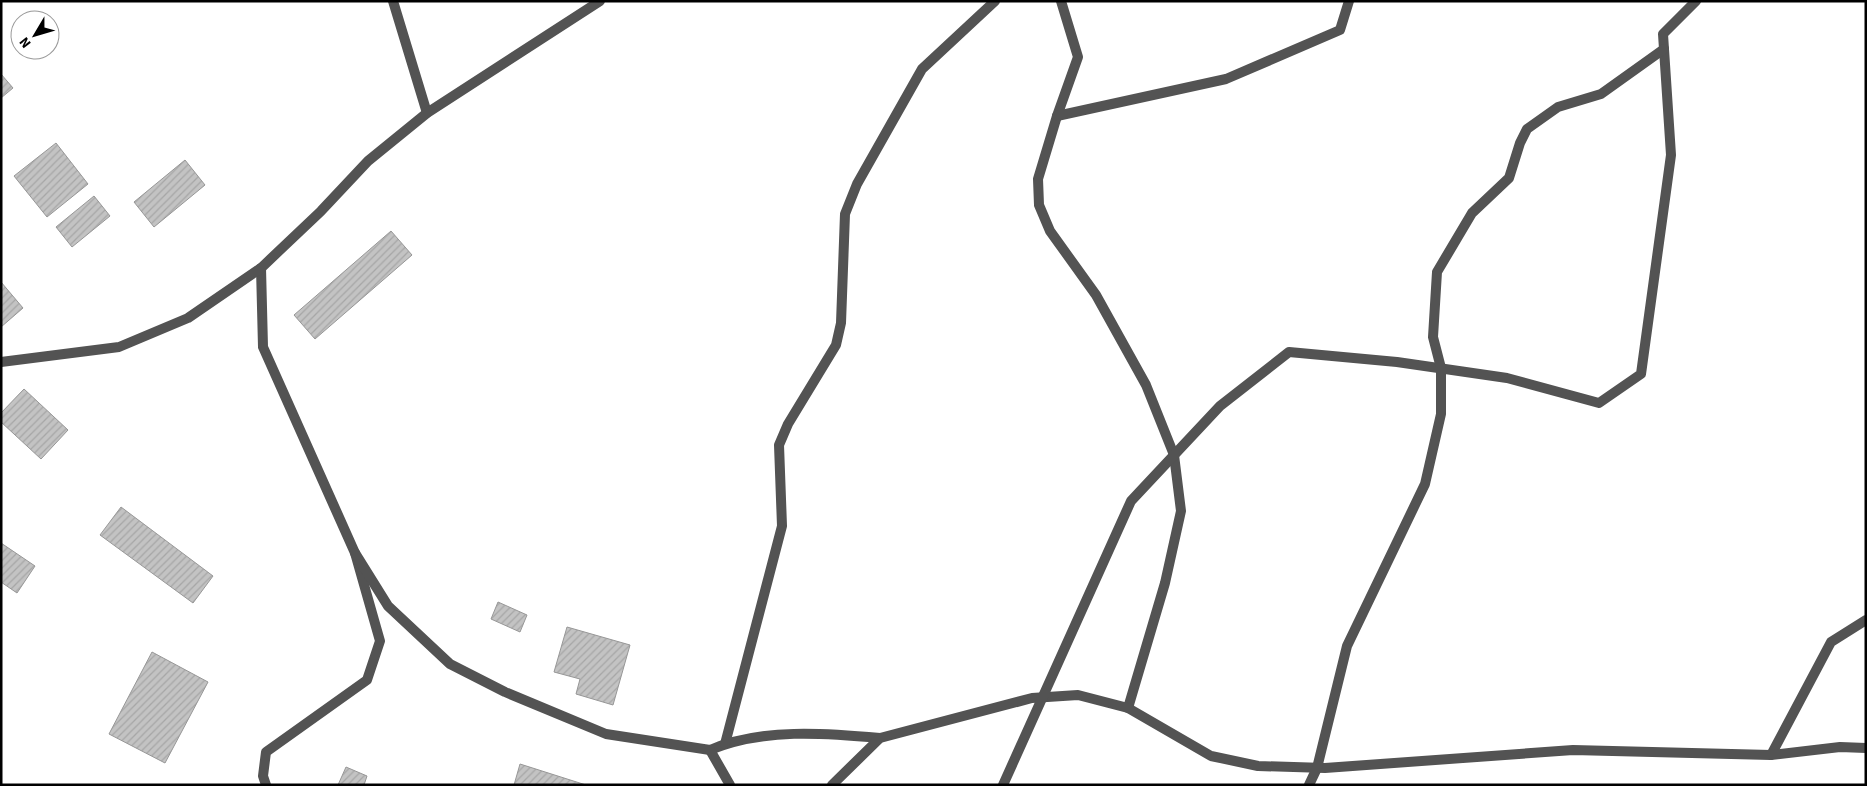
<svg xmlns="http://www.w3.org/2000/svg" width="1867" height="786" font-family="'Source Sans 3',sans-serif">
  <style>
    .building { fill: url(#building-hatch); stroke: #979797 }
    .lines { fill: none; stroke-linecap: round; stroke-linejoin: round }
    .minor { stroke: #535353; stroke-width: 10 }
  </style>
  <defs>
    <pattern id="building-hatch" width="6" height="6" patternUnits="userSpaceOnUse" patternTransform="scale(1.25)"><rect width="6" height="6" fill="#c3c3c3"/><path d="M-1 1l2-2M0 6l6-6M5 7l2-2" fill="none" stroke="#a6a6a6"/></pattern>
  </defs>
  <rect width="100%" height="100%" fill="#fff"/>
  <g class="building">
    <path d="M1 74 13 88 1 98Z"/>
    <path d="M56 143 88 184 47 217 14 176Z"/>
    <path d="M185 160 205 185 154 227 134 202Z"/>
    <path d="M94 196 110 216 72 247 56 227Z"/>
    <path d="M391 231 412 255 315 339 294 315Z"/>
    <path d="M1 282 23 308 1 327Z"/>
    <path d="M24 389 68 430 41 459 1 422V413Z"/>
    <path d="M121 507 213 576 193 603 100 535Z"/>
    <path d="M1 543 35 566 17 593 1 582Z"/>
    <path d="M498 602 527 615 520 632 491 619Z"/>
    <path d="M567 627 630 645 613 705 576 694 580 679 554 672Z"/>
    <path d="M152 652 208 682 165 763 109 734Z"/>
    <path d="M520 764 586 785H514Z"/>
    <path d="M346 767 367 776 364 785H338Z"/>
  </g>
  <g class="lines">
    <g class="minor">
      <path d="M393 1 427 113"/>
      <path d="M1061 1 1078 57 1057 116 1038 179 1039 205 1050 231 1096 295 1146 385 1174 455 1181 511 1165 583 1128 708"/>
      <path d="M1057 116 1226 79 1340 30 1349 1"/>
      <path d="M261 268 263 347 355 553 380 641 367 680 266 752 263 776 266 785"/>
      <path d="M1 362 119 347 188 318 261 268 321 211 368 161 427 113 600 1"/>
      <path d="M355 553 388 606 450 664 505 692 606 734 710 750C762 728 825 733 880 738"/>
      <path d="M725 744 782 526 779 445 788 424 836 345 841 323 845 214 857 184 922 69 995 1"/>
      <path d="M710 750 730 785"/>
      <path d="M1771 755 1831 642 1866 620"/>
      <path d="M832 785 880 738 1032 698 1078 695 1128 708 1211 756 1258 766 1325 768 1573 750 1771 755 1840 747 1866 748"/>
      <path d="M1003 785 1131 501 1220 406 1289 352 1397 362 1507 378 1599 403 1641 374 1671 155 1663 34 1696 1"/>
      <path d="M1309 785 1317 768 1347 646 1425 484 1441 414V368L1433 337 1437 272 1472 213 1509 178 1520 143 1527 129 1558 107 1601 94 1664 49"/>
    </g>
  </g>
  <rect width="1867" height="786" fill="none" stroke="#000000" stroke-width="5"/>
  <g transform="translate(35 35) rotate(232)"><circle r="24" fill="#ffffff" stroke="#999999"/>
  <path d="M0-4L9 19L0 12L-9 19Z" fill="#000000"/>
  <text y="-8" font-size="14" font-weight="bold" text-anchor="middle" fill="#000000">N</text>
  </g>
</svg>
